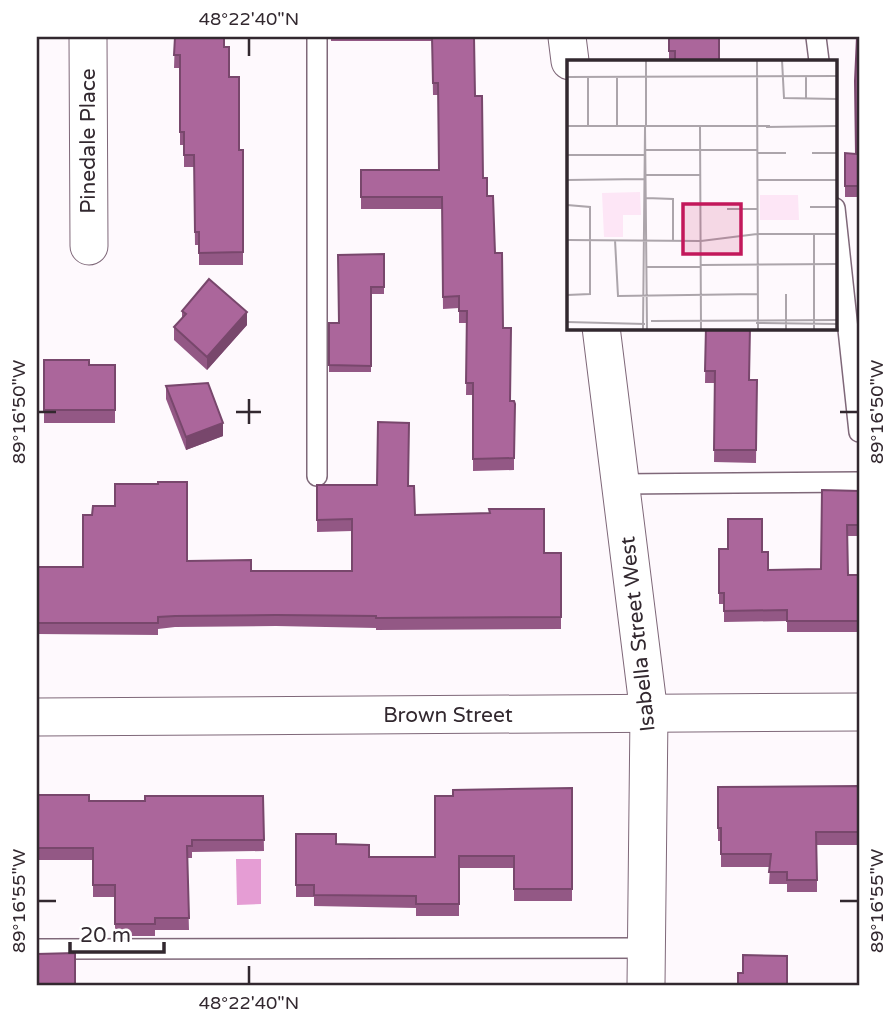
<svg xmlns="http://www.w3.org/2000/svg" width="896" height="1022" font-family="'Varela Round',sans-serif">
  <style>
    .water { fill: #e59dd4 }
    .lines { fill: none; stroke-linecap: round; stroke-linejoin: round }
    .lane-casing { stroke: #7f6879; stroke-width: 22 }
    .street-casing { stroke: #7f6879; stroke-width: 39 }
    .lane { stroke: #fff; stroke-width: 19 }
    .street { stroke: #fff; stroke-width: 37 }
    .wall { fill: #935885 }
    .shaded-wall { fill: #78476c }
    .building { fill: #ab669b; stroke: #78476c; stroke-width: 2 }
    .ticks { fill: none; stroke: #32282f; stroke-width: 2.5 }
    .labels { text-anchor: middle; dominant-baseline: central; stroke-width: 5; stroke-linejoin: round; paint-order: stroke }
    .street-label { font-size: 21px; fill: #32282f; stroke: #fff }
    .inset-road { fill: none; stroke: #aca5ab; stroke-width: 2 }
    .view { fill: #c2185b; fill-opacity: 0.15; stroke: #c2185b; stroke-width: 3.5 }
    .inset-edge { fill: none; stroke: #32282f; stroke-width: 3.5 }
    .neatline { fill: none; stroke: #32282f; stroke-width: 2.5 }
    .ticks-label { font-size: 18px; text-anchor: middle; fill: #32282f }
  </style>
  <rect width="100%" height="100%" fill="#fef9fd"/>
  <path class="water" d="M236 859H261V904L237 905Z"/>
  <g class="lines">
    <g class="lane-casing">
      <g id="lane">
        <path d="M317 37V476"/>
        <path d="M816 37 819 61"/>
        <path d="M835 208 859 432"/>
        <path d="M621 484 859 482"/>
        <path d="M37 949 647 948"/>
      </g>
    </g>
    <g class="street-casing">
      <g id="street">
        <path d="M88 37 89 246"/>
        <path d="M567 37 570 61"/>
        <path d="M601 327 649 714 646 985"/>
        <path d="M37 717 859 712"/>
      </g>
    </g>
    <use href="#lane" class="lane"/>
    <use href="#street" class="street"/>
  </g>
  <g class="wall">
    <path d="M175 37 224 47 229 77 239 150H243V265H199V245H195L194 167H184V145H180V68H174Z"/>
    <path d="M331 37H474L475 96 483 178 487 196 495 253 510 401H514V470L473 471V395H466L467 323H459V308L443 309 442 209H361V170H439L438 95H433L432 41H331Z"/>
    <path d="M669 37 719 61H669Z"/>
    <path d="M859 37V197H845V153L855 154Z"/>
    <path d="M384 254V294H371V372H329V323H339Z"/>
    <path d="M182 311 247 325 207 370 174 340V327L182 319Z"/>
    <path d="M706 327 749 380H757L756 463 714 462 715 383H705Z"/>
    <path d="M44 360 89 365H115V423H44Z"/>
    <path d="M166 386 223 436 186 450 166 399Z"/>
    <path d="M317 485 409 486 415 515 544 553H561V629L376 630V628L276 626 175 627 158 629V635L37 634V567H83L187 561 251 571H352V531L317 532Z"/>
    <path d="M859 491V536H847L848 575H859V632H787V621L724 622V604H719V549L762 552 768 570 821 569Z"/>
    <path d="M859 786V845H817V892H787V884H769L770 867H721V841H718V787Z"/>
    <path d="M572 788V901H514V868H459V916H416V908L314 906V897H296V834L336 844 369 857H435L453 796Z"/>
    <path d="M37 795 89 801H145L263 796 264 851 192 852V858H187L189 930H155V936H115V897H93V860H37Z"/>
  </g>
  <g class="shaded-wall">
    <path d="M247 312V325L207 370V357Z"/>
    <path d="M223 423V436L186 450V437Z"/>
  </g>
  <g class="building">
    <path d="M175 37H224V47H229V77H239V150H243V252L199 253V232H195L194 155H184V132H180V55H174Z"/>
    <path d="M432 37H474L475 96H482L483 178H487V196H493L495 253H502L503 328H511L510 401H514L515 404 514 458 473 459V383H466L467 311H459V296L443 297 442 197H361V170H439L438 83H433Z"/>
    <path d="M669 37H719V61H675V51H669Z"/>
    <path d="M857 37H859V186H845V153L856 154 855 81Z"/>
    <path d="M384 254V287H371V366L329 365V323H339L338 255Z"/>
    <path d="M209 279 247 312 207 357 174 327 186 314 182 311Z"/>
    <path d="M706 327H750L749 380H757L756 450H714L715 371H705Z"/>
    <path d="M44 360H89V365H115V410H44Z"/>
    <path d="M208 383 223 423 186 437 166 386Z"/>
    <path d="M378 422 409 423 408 486H414L415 515 490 513 489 509H544V553H561V617L376 618V616L276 615 175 616 158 617V623H37V567H83V515H92L93 506H115V484H158V482H187V561L251 560V571H352V519L317 520V485H377Z"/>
    <path d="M822 490 859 491V525H847L848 575H859V621H787V610L724 611V593H719V549H728V519H762V552H768V570L821 569Z"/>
    <path d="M859 786V832H816L817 880H787V872H769L771 854H721V828H718V787Z"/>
    <path d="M572 788V889H514V856H459V904H416V896L314 895V885H296V834H336V844L369 845V857H435V796H453V790Z"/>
    <path d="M37 795H89V801H145V796H263L264 840H192V846H187L189 918H155V924H115V885H93V848H37Z"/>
    <path d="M75 953V985H37V954Z"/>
    <path d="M743 955 787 956V985H738V973H743Z"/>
  </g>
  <path class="ticks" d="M249 38V56M249 399V424M38 412H56M236 412H261M840 412H858M38 901H56M840 901H858M249 966V984"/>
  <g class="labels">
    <g class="street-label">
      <text transform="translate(88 141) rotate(-90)">Pinedale Place</text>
      <text transform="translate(638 634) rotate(-96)">Isabella Street West</text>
      <text x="448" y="715">Brown Street</text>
    </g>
  </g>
  <g transform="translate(567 60)">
    <rect width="270" height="270" fill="#fef9fd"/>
    <path d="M73 132 74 155H56V177H37L35 133ZM193 135H231L232 160H193Z" fill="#fde6f6"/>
    <path class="inset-road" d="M190 0 191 269M215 0 217 38 270 39M21 16V66M50 16V66M0 17 270 16M239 17V39M0 66H203M78 66 80 269M79 66V0M133 66 134 269M199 67 270 66M79 90H190M190 93H219M245 93H270M0 95H77M77 115H133M0 120 77 119M190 120H270M79 138 106 139V180M0 145 23 147V234L0 235M243 147H270M160 149H190M0 180 134 181 190 174H270M48 180 51 236 191 234M134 205 270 204M79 207H134M219 234V269M84 261 270 260M0 262 78 264M189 263 270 264M76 269 78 69M247 269V174"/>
    <path class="view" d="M116 144H174V194H116Z"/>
    <rect width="270" height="270" class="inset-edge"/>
  </g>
  <rect width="896" height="1022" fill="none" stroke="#ffffff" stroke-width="77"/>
  <path d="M70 942v10h94v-10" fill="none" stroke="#32282f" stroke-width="3.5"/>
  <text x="80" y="942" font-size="21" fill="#32282f" stroke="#ffffff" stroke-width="5" paint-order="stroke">20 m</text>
  <rect x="38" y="38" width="820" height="946" class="neatline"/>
  <g class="ticks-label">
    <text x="249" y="25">48°22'40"N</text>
    <text transform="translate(877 412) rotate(-90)" y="6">89°16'50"W</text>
    <text transform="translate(19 412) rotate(-90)" y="6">89°16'50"W</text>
    <text transform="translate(877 901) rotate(-90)" y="6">89°16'55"W</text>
    <text transform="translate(19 901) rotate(-90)" y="6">89°16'55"W</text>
    <text x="249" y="1009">48°22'40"N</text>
  </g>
</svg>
